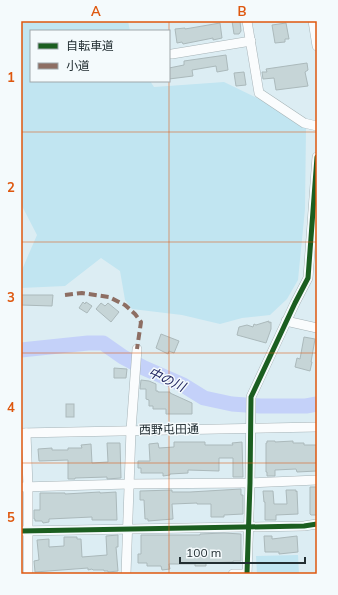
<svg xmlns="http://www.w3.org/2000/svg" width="338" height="595" font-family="Mulish,'Noto Sans JP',sans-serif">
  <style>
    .green { fill: #c1e5f1 }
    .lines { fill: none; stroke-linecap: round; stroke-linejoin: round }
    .river { stroke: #c4d1f9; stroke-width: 15 }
    .building { fill: #c6d5d7; stroke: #abb9bb }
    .minor-casing { stroke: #a6b3b7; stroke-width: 10 }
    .minor { stroke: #fafcfd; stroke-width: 9 }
    .quiet { stroke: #8d6e63; stroke-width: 4; stroke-dasharray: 8 4; stroke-linecap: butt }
    .cycleway-casing { stroke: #f4fafc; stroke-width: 8 }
    .cycleway { stroke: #1b5e20; stroke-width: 5 }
    .grid { fill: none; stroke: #de570e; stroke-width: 1; stroke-opacity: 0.55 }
    .labels { text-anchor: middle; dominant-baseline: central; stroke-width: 3; stroke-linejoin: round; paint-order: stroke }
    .street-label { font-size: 12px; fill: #222e32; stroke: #f4fafc }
    .water-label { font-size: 13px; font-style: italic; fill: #202461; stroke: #f4fafc }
    .neatline { fill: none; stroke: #de570e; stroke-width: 1.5 }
    .grid-label { font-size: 13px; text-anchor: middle; font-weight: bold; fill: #de570e }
  </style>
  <rect width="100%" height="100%" fill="#dcedf3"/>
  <g class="green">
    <path d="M21 21H128L130 31H31V81H150L154 87 224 82 261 100 306 128 305 209 298 280 287 299 270 315 242 318 220 324 182 315 132 309 125 300 120 271 101 258 65 286 21 288V272L37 235 21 204Z"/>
    <path d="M298 555 299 574H257L256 556Z"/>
  </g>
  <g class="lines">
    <path class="river" d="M21 350 88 343H103L123 357 144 368 183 385 204 398 232 404 260 406H306L317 404"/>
  </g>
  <g class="building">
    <path d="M232 21H240L241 31 239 34H234Z"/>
    <path d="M220 23 222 38 213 40V38L183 44 182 42 177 43 175 29 185 28V29Z"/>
    <path d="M286 23 289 39H285V42L275 43 272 25Z"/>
    <path d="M226 55 228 70 217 72 216 66 192 70 193 76 169 79V68L184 65V61Z"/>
    <path d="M307 63 308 70 305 72 308 86 276 90 274 78 263 79 262 72H267L266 69Z"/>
    <path d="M244 72 246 85 236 86 234 73Z"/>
    <path d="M21 295H53L52 306 21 305Z"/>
    <path d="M83 302 85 304 86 302 92 306 87 313 79 308Z"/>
    <path d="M101 303 105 306 108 303 119 312 111 322 96 309Z"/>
    <path d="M269 321V323L271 322V329L266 343 237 335 239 327 247 325 253 327 254 324 256 325Z"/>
    <path d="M161 334 179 341 174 353 169 351 168 354 156 348Z"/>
    <path d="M304 337 315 339 311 362H312L310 371 295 367 297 358 300 359Z"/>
    <path d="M114 368 127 369 126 378H114Z"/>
    <path d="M141 380 149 381 156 384V391H158V392H170V393L192 403V414H166V409H153V406H149V400L146 399V389H140Z"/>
    <rect x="66" y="404" width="8" height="13"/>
    <path d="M267 441H275V442L293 441V443H304V445H317V471L297 472 296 469 275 470V476H267V472H266V443H267Z"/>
    <path d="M174 442H205V445H233L232 443 242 442 243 477H233V458H219V471L188 470V473L170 474V475L163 476V473H141V468H138V461H150L149 444 158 443 159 448 174 447Z"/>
    <path d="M107 443H120L121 478 107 479V477L75 478V479H68V460L39 461 38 449 52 448V450H68V448H82L81 445 91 444 92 463 108 462Z"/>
    <path d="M310 487H317V515H311L310 514Z"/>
    <path d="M241 489V495H243V514L224 515V517H211V504H197V503L173 504H172L173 519 148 521V519H145L144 500H140V491L172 490V492H190Z"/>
    <path d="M286 490H296V492L297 491 298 514 276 515V520H265V502H264L263 491H273L274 504H287Z"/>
    <path d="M100 492V493L116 492 117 520H92V517L49 519V522L43 523 42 521H35V519H34V510H40V493H65V494Z"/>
    <path d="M224 533 241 534V561H233V562L206 563V566H195V564H169L170 569 162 570 161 566H147V563H138V554H141V535H200V534Z"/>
    <path d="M118 535V547H116L118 571 108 572V571H104V570H93L92 569 88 570V568L35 572 34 561 39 560 37 540 49 539V547L64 546V537H77V539H81L82 557 107 555 106 536Z"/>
    <path d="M264 536H272V539L297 536 298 552 279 554V552H265Z"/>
  </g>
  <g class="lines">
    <g class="minor-casing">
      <g id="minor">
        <path d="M247 21 259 93 304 123 317 126"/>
        <path d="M313 21 317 46"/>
        <path d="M172 54 251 41"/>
        <path d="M286 321 317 328"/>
        <path d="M21 433 317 427"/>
        <path d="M26 433 28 487V574"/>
        <path d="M21 487 129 484 250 483 317 480"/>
        <path d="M21 531 304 526 317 524"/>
        <path d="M126 574 131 430 137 349"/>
        <path d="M233 574H247"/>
        <path d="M247 574 250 483 251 397 295 303 308 278 317 157"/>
      </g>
    </g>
    <use href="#minor" class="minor"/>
    <path class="quiet" d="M65 295 82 293 109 297 125 305 135 314 141 322 137 349"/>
    <g class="cycleway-casing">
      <g id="cycleway">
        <path d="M21 531 304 526 317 524"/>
        <path d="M247 574 250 483 251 397 295 303 308 278 317 157"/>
      </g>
    </g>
    <use href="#cycleway" class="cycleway"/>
  </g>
  <path class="grid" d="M169 21V31M169 31V81M169 81V574M21 132H317M21 242H317M21 353H317M21 463H317"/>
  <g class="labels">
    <g class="street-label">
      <text transform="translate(169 429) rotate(-1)">西野屯田通</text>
    </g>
    <g class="water-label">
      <text transform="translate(167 379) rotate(25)">中の川</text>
    </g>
  </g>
  <rect width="338" height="595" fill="none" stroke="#f4fafc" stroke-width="44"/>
  <rect x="30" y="30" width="140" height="52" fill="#f4fafc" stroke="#a0a8ab"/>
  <rect x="38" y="43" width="20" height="6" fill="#1b5e20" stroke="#a0a8ab"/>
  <text x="66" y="50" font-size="12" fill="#222e32">自転車道</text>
  <rect x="38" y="63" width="20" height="6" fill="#8d6e63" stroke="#a0a8ab"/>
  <text x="66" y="70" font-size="12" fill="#222e32">小道</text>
  <path d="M180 557v6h125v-6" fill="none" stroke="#222e32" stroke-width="2"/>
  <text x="186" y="557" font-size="12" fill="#222e32" stroke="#f4fafc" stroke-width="3" paint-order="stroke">100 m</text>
  <rect x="22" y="22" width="294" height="551" class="neatline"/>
  <g class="grid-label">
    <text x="96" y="16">A</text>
    <text x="242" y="16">B</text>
    <text x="11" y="82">1</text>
    <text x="11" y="192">2</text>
    <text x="11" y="302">3</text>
    <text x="11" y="412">4</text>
    <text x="11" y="522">5</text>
  </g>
</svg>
